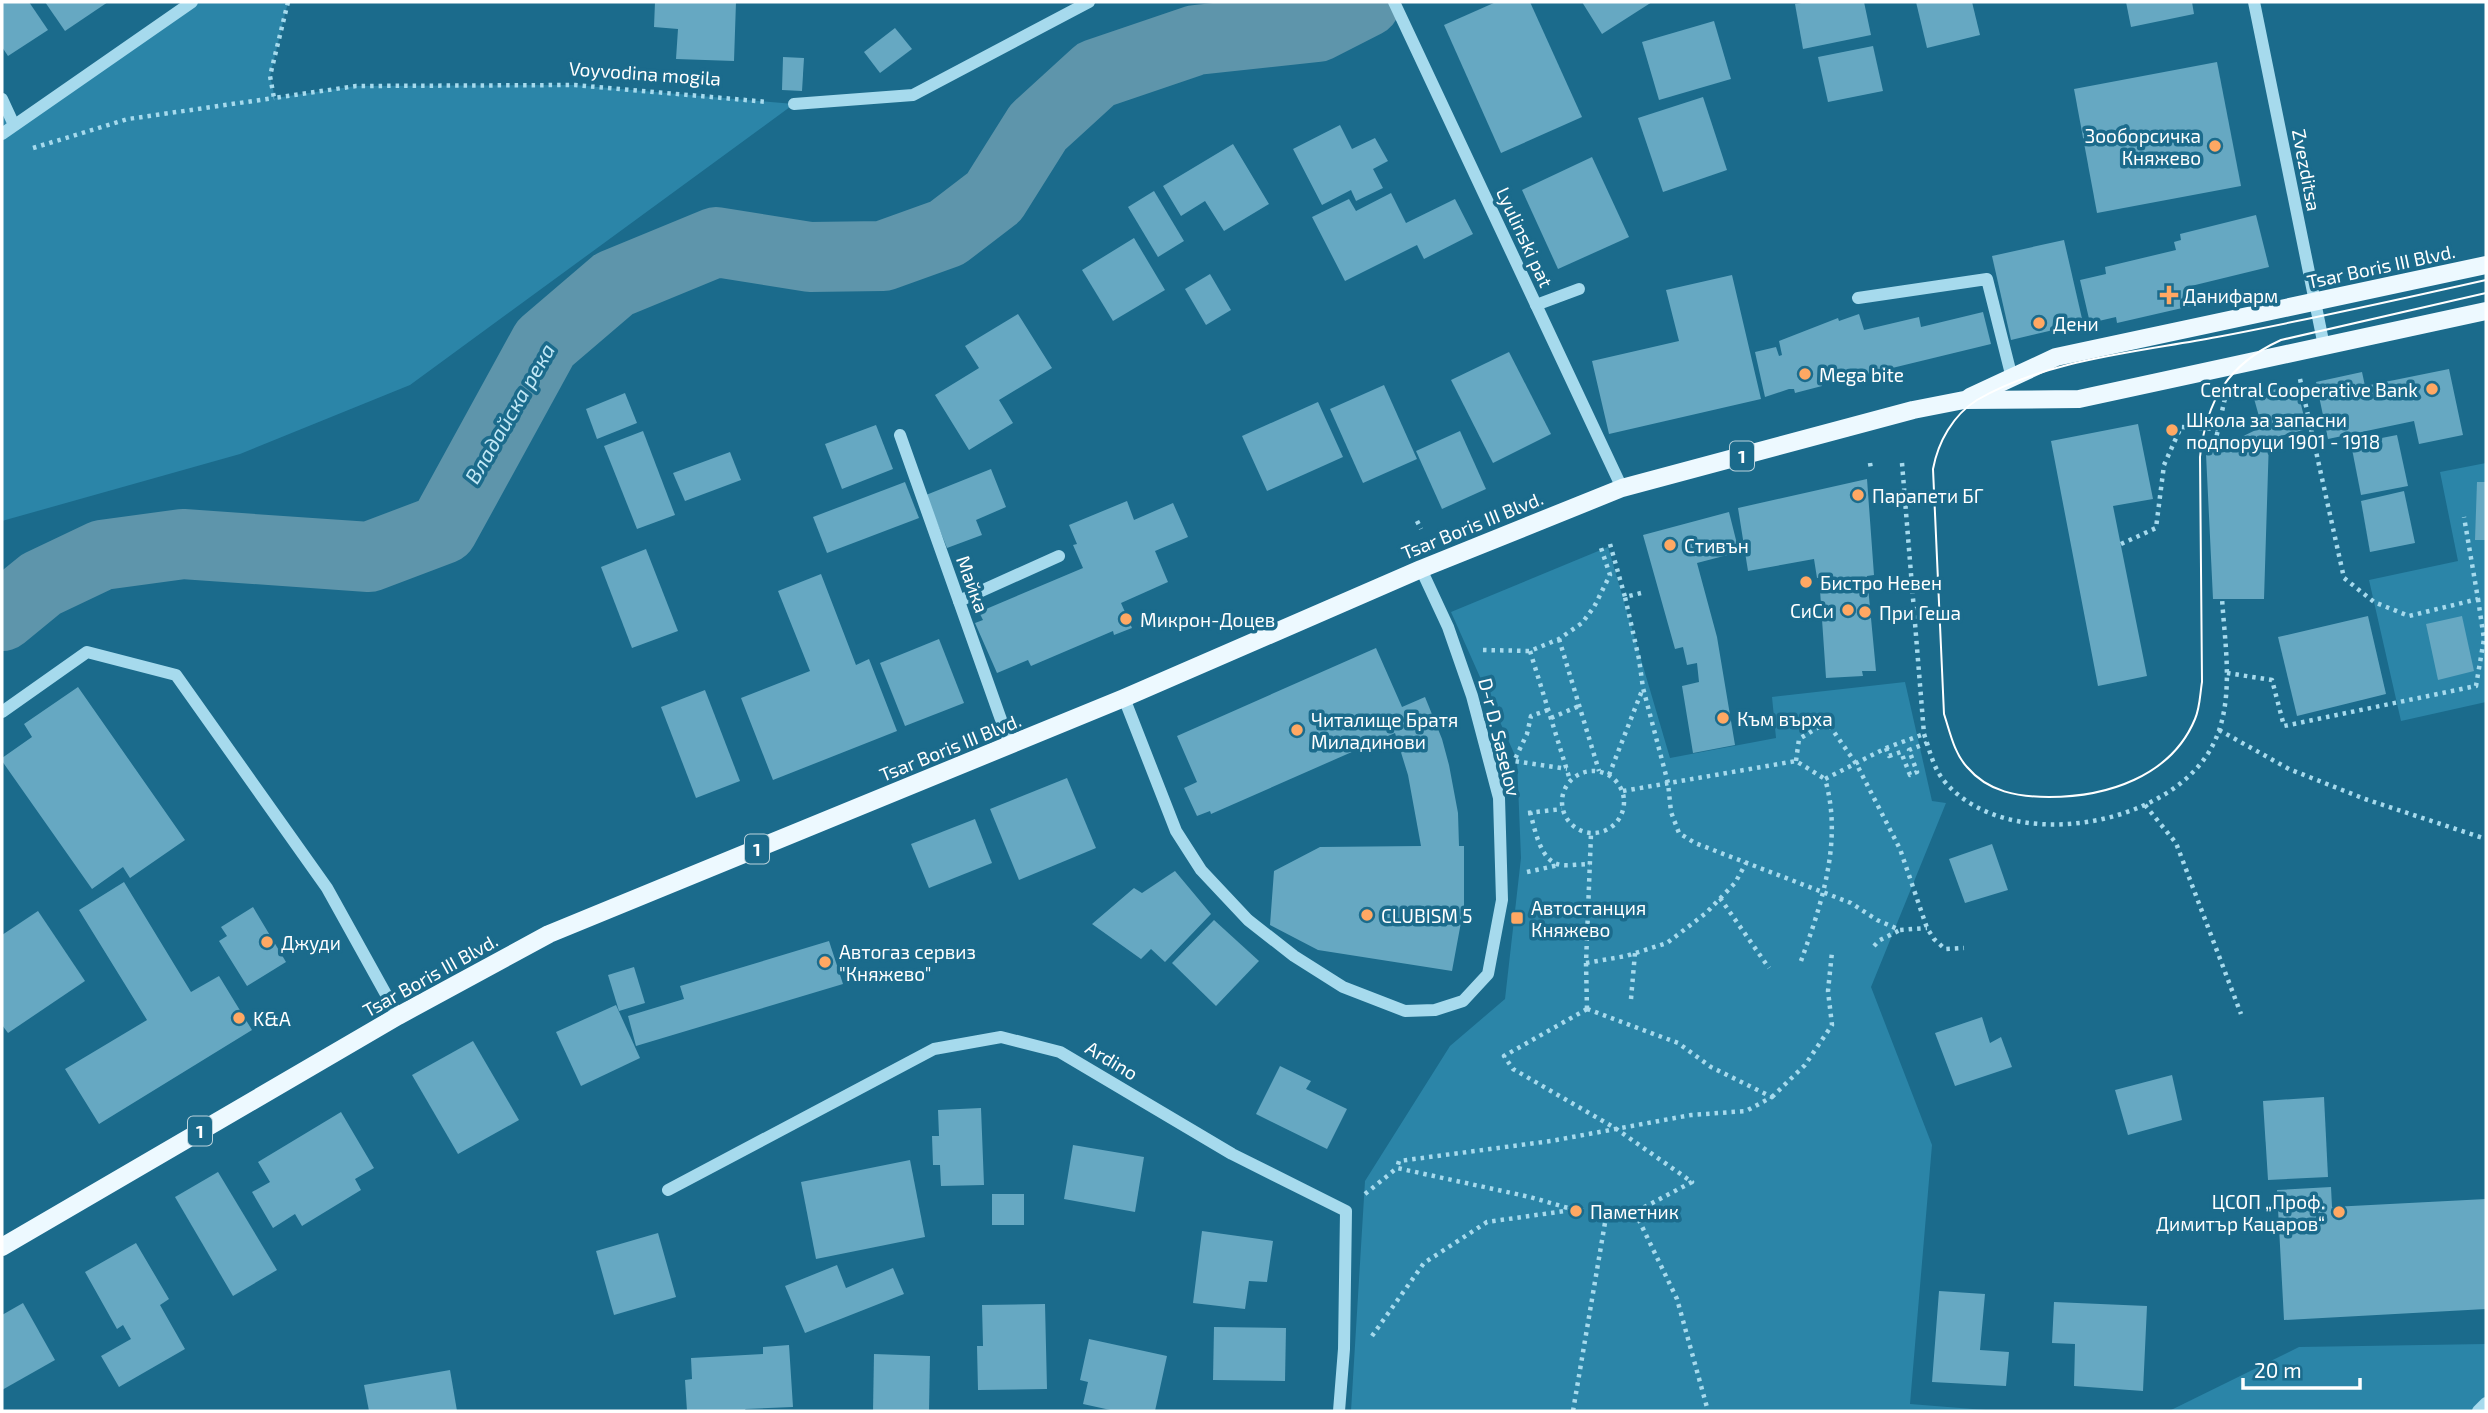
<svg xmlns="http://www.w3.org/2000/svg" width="2488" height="1413" font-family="'Exo 2',sans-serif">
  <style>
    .green { fill: #2b85a8 }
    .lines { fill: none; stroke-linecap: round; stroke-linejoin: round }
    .river { stroke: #5e95ab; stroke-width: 70 }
    .building { fill: #66a8c2 }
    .path { stroke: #a6daed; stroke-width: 4.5; stroke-dasharray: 3.5 5; stroke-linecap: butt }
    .minor { stroke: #a6daed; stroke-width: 12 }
    .major { stroke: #edf9ff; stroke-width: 18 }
    .tram { stroke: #fff; stroke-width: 2 }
    .poi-dot { fill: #ffa863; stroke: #1b6b8c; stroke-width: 2.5 }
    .labels { text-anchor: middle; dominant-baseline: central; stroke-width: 7; stroke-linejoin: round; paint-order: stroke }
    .shield { fill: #1b6b8c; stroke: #bbd3dc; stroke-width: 2 }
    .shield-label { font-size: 18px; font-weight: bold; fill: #fff }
    .street-label { font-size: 19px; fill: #fff; stroke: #1b6b8c }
    .poi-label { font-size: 19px; fill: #fff; stroke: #1b6b8c; text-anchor: start }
    .water-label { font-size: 21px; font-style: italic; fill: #c1e8f6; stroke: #1b6b8c }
  </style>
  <rect width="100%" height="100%" fill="#1b6b8c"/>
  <g class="green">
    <path d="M197 2H288L270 76 275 98 356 86 575 85 794 104 410 385 240 454 2 521V99L14 124Z"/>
    <path d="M2486 463V702L2401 721 2369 580 2458 561 2440 472Z"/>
    <path d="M1608 547 1670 758 1776 738 1772 697 1905 682 1932 801 1946 803 1871 987 1932 1145 1910 1404 1998 1411H1351L1365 1181 1450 1046 1505 999 1521 858 1517 760 1451 612Z"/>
    <path d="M2486 1344V1411H2169L2299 1347Z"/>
  </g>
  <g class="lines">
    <path class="river" d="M2 616 41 584 102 555 183 544 369 557 443 529 545 343 614 284 716 242 810 257 883 256 947 233 994 197 1038 127 1096 74 1196 40 1317 27 1366 2"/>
  </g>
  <g class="building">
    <path d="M2 2H29L48 30 8 56 2 47Z"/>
    <path d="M45 2H108L65 31Z"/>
    <path d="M655 2H736L734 61 676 59 678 29 654 27Z"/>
    <path d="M1496 2H1530L1582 117 1501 153 1444 25Z"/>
    <path d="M1582 2H1652L1602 34Z"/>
    <path d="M1808 2H1864L1871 35 1803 49 1795 4Z"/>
    <path d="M1916 2H1972L1980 35 1927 48Z"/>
    <path d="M2126 2H2192L2194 14 2131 27Z"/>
    <path d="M1714 21 1731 79 1659 100 1642 42Z"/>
    <path d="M895 28 912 49 880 73 864 52Z"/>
    <path d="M1873 46 1883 91 1828 102 1818 57Z"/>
    <path d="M783 57 804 58 802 91 782 90Z"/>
    <path d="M2217 62 2241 186 2097 213 2074 89Z"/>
    <path d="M1703 97 1727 170 1663 192 1638 118Z"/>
    <path d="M1340 125 1352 149 1375 138 1388 161 1373 169 1383 188 1356 201 1351 190 1322 205 1293 149Z"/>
    <path d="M1233 144 1269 204 1224 231 1205 201 1181 216 1163 186Z"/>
    <path d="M1592 157 1629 237 1558 269 1522 190Z"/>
    <path d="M1154 191 1184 241 1158 257 1128 207Z"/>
    <path d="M1391 193 1406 223 1455 199 1473 234 1424 259 1417 245 1345 281 1312 217 1349 199 1356 211Z"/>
    <path d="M2256 215 2269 267 2187 287 2191 306 2117 323 2116 317 2090 323 2080 280 2106 274 2105 267 2176 250 2174 242 2181 240 2180 234Z"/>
    <path d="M1134 238 1165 290 1113 321 1082 270Z"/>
    <path d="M2064 240 2083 323 2011 340 1992 256Z"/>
    <path d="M1210 274 1231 310 1206 325 1185 289Z"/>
    <path d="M1732 275 1761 399 1609 434 1592 361 1679 341 1666 290Z"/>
    <path d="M1983 312 1991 344 1851 378 1850 374 1821 382 1822 386 1795 393 1794 389H1789L1765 397 1755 352 1776 347 1779 356 1782 355 1779 341 1838 318 1839 321 1859 314 1864 330 1919 317 1921 327Z"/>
    <path d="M1018 314 1052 368 999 400 1013 423 969 450 935 395 979 368 965 346Z"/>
    <path d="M1509 352 1551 434 1493 463 1451 380Z"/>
    <path d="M2449 369 2463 435 2419 444 2414 421 2328 439 2316 382 2362 372 2365 386Z"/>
    <path d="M2296 384 2307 429 2269 439 2264 599H2213L2206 454 2262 427 2253 395Z"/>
    <path d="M1384 385 1417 459 1363 483 1330 409Z"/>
    <path d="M625 393 637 423 597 439 586 409Z"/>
    <path d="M1318 402 1343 457 1267 491 1242 436Z"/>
    <path d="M2138 424 2153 499 2113 506 2147 676 2098 686 2051 441Z"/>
    <path d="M876 425 893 469 842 489 825 444Z"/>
    <path d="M643 431 675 515 637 529 604 446Z"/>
    <path d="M1460 431 1486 489 1442 509 1416 451Z"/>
    <path d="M2397 435 2408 486 2361 495 2351 444Z"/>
    <path d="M730 452 741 480 685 501 673 473Z"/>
    <path d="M991 469 1006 507 976 520 982 535 947 548 926 495Z"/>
    <path d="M1867 479 1874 575 1867 576 1876 671H1862L1863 676 1826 678 1820 590H1826L1825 577 1817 578 1814 559 1748 571 1738 508Z"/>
    <path d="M905 482 919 518 827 553 813 517Z"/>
    <path d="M2477 482H2486V540H2475Z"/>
    <path d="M2404 491 2415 543 2370 552 2361 501Z"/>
    <path d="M1127 501 1134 520 1173 503 1188 537 1155 551 1168 582 1121 603 1132 628 1114 635 1113 631 1031 666 1028 660 997 673 975 623 983 620 979 612 1083 568 1073 545 1077 544 1069 525Z"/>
    <path d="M1729 512 1739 552 1697 563 1717 637 1735 745 1693 753 1682 686 1699 682 1697 663 1687 665 1683 647 1675 649 1643 535Z"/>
    <path d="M646 549 678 631 632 648 601 567Z"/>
    <path d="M821 574 856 665 869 659 897 731 773 780 741 698 810 671 778 591Z"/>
    <path d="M2368 616 2386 694 2297 716 2278 637Z"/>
    <path d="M2462 616 2474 671 2438 680 2426 624Z"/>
    <path d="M939 639 964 703 905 726 880 663Z"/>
    <path d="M1376 648 1402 707 1425 697 1442 739 1449 765 1458 813 1459 846H1464V906L1452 971 1318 950 1270 925 1274 871 1320 847 1421 846 1408 775 1395 733 1211 814 1210 811 1197 816 1184 788 1197 782 1177 736Z"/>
    <path d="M78 687 185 840 130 878 123 867 92 889 2 761V758L32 737 24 724Z"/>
    <path d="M705 690 740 781 696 798 661 707Z"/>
    <path d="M1067 778 1096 848 1019 880 990 809Z"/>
    <path d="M975 819 992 863 929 888 911 844Z"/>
    <path d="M1992 844 2008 890 1965 903 1949 859Z"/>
    <path d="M1175 871 1211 914 1165 962 1151 949 1141 959 1092 924 1134 888 1142 893Z"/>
    <path d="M124 882 191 992 219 976 252 1030 99 1124 65 1069 147 1020 79 910Z"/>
    <path d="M253 907 286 962 247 986 219 941 227 936 221 927Z"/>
    <path d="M38 911 85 981 8 1033 2 1025V935Z"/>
    <path d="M1214 920 1259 961 1216 1006 1172 963Z"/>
    <path d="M829 941 843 984 636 1046 628 1016 684 999 680 986Z"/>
    <path d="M634 967 645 1003 619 1011 608 975Z"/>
    <path d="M616 1005 640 1058 581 1086 556 1032Z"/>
    <path d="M1982 1017 1990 1043 2001 1037 2012 1067 1955 1086 1935 1033Z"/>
    <path d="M473 1041 519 1120 458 1154 412 1075Z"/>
    <path d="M1280 1066 1311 1081 1306 1089 1347 1109 1327 1149 1256 1114Z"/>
    <path d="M2172 1075 2182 1120 2128 1135 2115 1090Z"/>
    <path d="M2324 1097 2328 1177 2268 1180 2263 1101Z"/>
    <path d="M981 1108 984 1185 941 1186 940 1165H933L932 1136H939L938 1110Z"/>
    <path d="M341 1112 374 1168 355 1179 361 1190 302 1226 295 1214 273 1228 252 1192 270 1182 258 1162Z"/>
    <path d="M1073 1145 1144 1157 1135 1212 1064 1199Z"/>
    <path d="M910 1160 925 1237 816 1259 801 1182Z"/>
    <path d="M218 1172 277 1270 233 1296 175 1197Z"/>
    <path d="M2331 1187 2332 1207 2486 1199V1309L2284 1320 2277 1190Z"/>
    <rect x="992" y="1194" width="32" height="31"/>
    <path d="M1202 1231 1273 1241 1267 1282 1249 1281 1245 1309 1193 1303Z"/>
    <path d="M658 1233 676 1297 614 1315 596 1251Z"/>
    <path d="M136 1243 169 1299 160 1305 185 1349 119 1387 101 1356 131 1339 123 1325 117 1329 85 1272Z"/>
    <path d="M837 1265 846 1288 893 1268 904 1294 805 1333 785 1286Z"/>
    <path d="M1939 1291 1985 1294 1980 1350 2009 1352 2006 1386 1932 1382Z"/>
    <path d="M2054 1302 2147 1306 2143 1391 2074 1386 2075 1344 2052 1343Z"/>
    <path d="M23 1303 55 1360 2 1390V1315Z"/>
    <path d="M1045 1304 1047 1389 978 1390 977 1346H983L982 1305Z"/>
    <path d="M1214 1327 1286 1328 1285 1381 1213 1380Z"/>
    <path d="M1089 1339 1167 1356 1155 1411H1115L1083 1404 1088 1382 1080 1380Z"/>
    <path d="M789 1345 793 1407 745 1409 746 1411H687L685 1380 692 1379 691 1358 763 1354V1347Z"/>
    <path d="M874 1354 930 1356 929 1411H873Z"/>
    <path d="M450 1370 457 1411H369L364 1385Z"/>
  </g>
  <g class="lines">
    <g class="path">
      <path d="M288 2 270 76 274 98 356 86 575 85 768 102"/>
      <path d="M33 148 128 119 274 98"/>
      <path d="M2300 379 2344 578 2374 602 2409 616 2478 599 2464 517"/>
      <path d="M1855 382 1856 388"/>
      <path d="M2213 452 2225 398"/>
      <path d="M1870 463 1871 469"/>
      <path d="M1902 463 1924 734C1930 751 1933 768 1945 782 2006 853 2158 829 2207 755 2237 710 2225 649 2222 598"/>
      <path d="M1417 521 1421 529"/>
      <path d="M1610 544 1625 597"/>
      <path d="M2121 544 2156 528 2164 465 2181 427 2218 429"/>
      <path d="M1641 593 1625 597 1639 659 1643 688 1668 783 1671 812 1679 833 1695 843 1851 903 1877 920 1900 930 1927 928"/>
      <path d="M1559 639 1599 771"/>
      <path d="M1483 650 1530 651 1559 639 1582 623 1594 607 1610 575 1601 548"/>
      <path d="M1530 651 1570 780"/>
      <path d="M2227 673 2272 680 2284 726 2476 686 2484 639 2478 599"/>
      <path d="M1548 710 1531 716 1527 734 1514 761 1567 769"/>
      <path d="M1551 718 1579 706"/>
      <path d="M2219 730 2289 769 2365 799 2486 839"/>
      <path d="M1886 748 1889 756 1901 752 1910 775 1917 772 1909 750 1927 743"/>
      <path d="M1796 761 1799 739 1827 722 1857 765 1900 849 1927 928 1934 939 1945 949 1964 948"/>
      <circle cx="1593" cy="802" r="31"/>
      <path d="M1609 775 1643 688"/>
      <path d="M1623 791 1796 761 1825 779"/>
      <path d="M2145 805 2176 843 2241 1014"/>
      <path d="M1530 812C1535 829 1540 862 1561 865 1570 866 1581 864 1590 864"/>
      <path d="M1528 813 1562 809"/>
      <path d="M1527 872 1559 865"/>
      <path d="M1720 898 1769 968"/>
      <path d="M1874 946 1880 940 1900 930"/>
      <path d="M1801 961C1822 903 1843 840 1825 779L1886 748 1924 734"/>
      <path d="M1586 963 1626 956 1667 943 1706 913 1735 883 1746 863"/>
      <path d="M1631 999 1635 953"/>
      <path d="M1587 1009 1678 1043 1711 1067 1772 1097 1746 1111 1691 1115 1551 1141 1399 1161 1397 1168 1530 1197 1575 1210 1635 1212"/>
      <path d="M1587 1009 1504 1056 1513 1069 1615 1128 1692 1182 1635 1212"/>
      <path d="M1587 1009 1586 963 1591 834"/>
      <path d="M1772 1097 1805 1065 1832 1025 1828 991 1832 952"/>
      <path d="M1365 1194 1397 1168"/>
      <path d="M1635 1212 1677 1299 1708 1411"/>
      <path d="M1372 1336 1424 1263 1487 1222 1572 1210"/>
      <path d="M1573 1411 1607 1211"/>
    </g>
    <g class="minor">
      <path d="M1394 2 1622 488"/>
      <path d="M2254 2 2324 346"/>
      <path d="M2 99 14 125"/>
      <path d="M794 104 913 95 1089 2"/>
      <path d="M2 134 192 2"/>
      <path d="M1858 298 1987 279 2012 378"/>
      <path d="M1536 305 1579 289"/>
      <path d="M900 435 1010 745"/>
      <path d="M959 601 1059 556"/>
      <path d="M1124 698 1176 831 1201 870 1248 920 1294 956 1343 987 1405 1011 1435 1010 1463 1001 1488 974 1502 900 1499 798 1472 696 1448 627 1421 569"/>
      <path d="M2 712 87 652 176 675 327 888 398 1016"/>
      <path d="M668 1190 934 1049 1001 1037 1060 1052 1232 1154 1346 1211 1344 1349 1339 1411"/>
      <path d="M2478 1411 2486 1403"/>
    </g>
    <g class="major">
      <path d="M1970 397 2056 357 2486 265"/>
      <path d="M2 1247 398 1016 549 934 1124 698 1421 569 1622 488 1913 410 1964 400 2079 399 2486 311"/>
    </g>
    <path class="tram" d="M2486 280C2397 300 2307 320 2217 337 2138 352 2048 359 1977 400 1953 415 1938 442 1933 469L1944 714C1950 732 1954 753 1967 767 1988 792 2018 797 2049 797 2106 797 2171 777 2195 719 2200 708 2200 694 2202 682L2200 457C2206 401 2228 364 2281 340L2486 293"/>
  </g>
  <g class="poi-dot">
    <circle cx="2215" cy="146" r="7"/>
    <path d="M2165.5 284.5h7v7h7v7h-7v7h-7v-7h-7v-7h7z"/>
    <circle cx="2039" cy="323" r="7"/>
    <circle cx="1805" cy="374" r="7"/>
    <circle cx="2432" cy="389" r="7"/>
    <circle cx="2172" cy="430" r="7"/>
    <circle cx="1858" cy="495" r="7"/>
    <circle cx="1670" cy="545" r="7"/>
    <circle cx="1806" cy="582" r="7"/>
    <circle cx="1848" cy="610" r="7"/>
    <circle cx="1865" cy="612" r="7"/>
    <circle cx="1126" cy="619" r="7"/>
    <circle cx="1723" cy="718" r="7"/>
    <circle cx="1297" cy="730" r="7"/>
    <circle cx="1367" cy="915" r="7"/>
    <rect x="1510" y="911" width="14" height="14" rx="3.5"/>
    <circle cx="267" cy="942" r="7"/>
    <circle cx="825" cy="962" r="7"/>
    <circle cx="239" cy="1018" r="7"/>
    <circle cx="1576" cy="1211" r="7"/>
    <circle cx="2339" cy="1212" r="7"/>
  </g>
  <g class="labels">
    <g class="shield">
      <rect x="1730" y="441.5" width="24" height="29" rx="5"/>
      <rect x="745" y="834.5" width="24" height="29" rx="5"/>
      <rect x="188" y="1116.5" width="24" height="29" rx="5"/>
    </g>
    <g class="shield-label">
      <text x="1742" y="456">1</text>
      <text x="757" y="849">1</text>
      <text x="200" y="1131">1</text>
    </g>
    <g class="street-label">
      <text transform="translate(645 73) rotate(4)">Voyvodina mogila</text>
      <text transform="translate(2307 170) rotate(79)">Zvezditsa</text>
      <text transform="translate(1525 237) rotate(65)">Lyulinski pat</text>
      <text transform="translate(2381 266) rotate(-12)">Tsar Boris III Blvd.</text>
      <text transform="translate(1472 525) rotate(-22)">Tsar Boris III Blvd.</text>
      <text transform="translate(973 584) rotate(70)">Майка</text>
      <text transform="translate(1500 737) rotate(76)">D-r D. Saselov</text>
      <text transform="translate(950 747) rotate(-22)">Tsar Boris III Blvd.</text>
      <text transform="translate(430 975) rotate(-29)">Tsar Boris III Blvd.</text>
      <text transform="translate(1112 1060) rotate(31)">Ardino</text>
    </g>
    <g class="poi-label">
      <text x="2201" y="135" text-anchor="end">Зооборсичка<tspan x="2201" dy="22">Княжево</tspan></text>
      <text x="2183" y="295">Данифарм</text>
      <text x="2053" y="323">Дени</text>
      <text x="1819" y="374">Mega bite</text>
      <text x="2418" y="389" text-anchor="end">Central Cooperative Bank</text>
      <text x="2186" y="419">Школа за запасни<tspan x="2186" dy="22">подпоруци 1901 - 1918</tspan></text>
      <text x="1872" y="495">Парапети БГ</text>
      <text x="1684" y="545">Стивън</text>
      <text x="1820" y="582">Бистро Невен</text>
      <text x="1834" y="610" text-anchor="end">СиСи</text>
      <text x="1879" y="612">При Геша</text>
      <text x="1140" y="619">Микрон-Доцев</text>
      <text x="1737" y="718">Към върха</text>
      <text x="1311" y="719">Читалище Братя<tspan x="1311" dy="22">Миладинови</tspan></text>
      <text x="1531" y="907">Автостанция<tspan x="1531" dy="22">Княжево</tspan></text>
      <text x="1381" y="915">CLUBISM 5</text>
      <text x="281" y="942">Джуди</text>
      <text x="839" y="951">Автогаз сервиз<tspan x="839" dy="22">"Княжево"</tspan></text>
      <text x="253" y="1018">K&amp;A</text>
      <text x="2325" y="1201" text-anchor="end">ЦСОП „Проф.<tspan x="2325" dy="22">Димитър Кацаров“</tspan></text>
      <text x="1590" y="1211">Паметник</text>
    </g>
    <g class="water-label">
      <text transform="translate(509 413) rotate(-60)">Владайска река</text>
    </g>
  </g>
  <rect width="2488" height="1413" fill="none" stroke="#ffffff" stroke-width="7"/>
  <path d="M2243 1378v10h117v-10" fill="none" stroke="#ffffff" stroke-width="3.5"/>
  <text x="2254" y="1378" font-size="21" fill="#ffffff" stroke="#1b6b8c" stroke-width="5" paint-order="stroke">20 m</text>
</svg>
